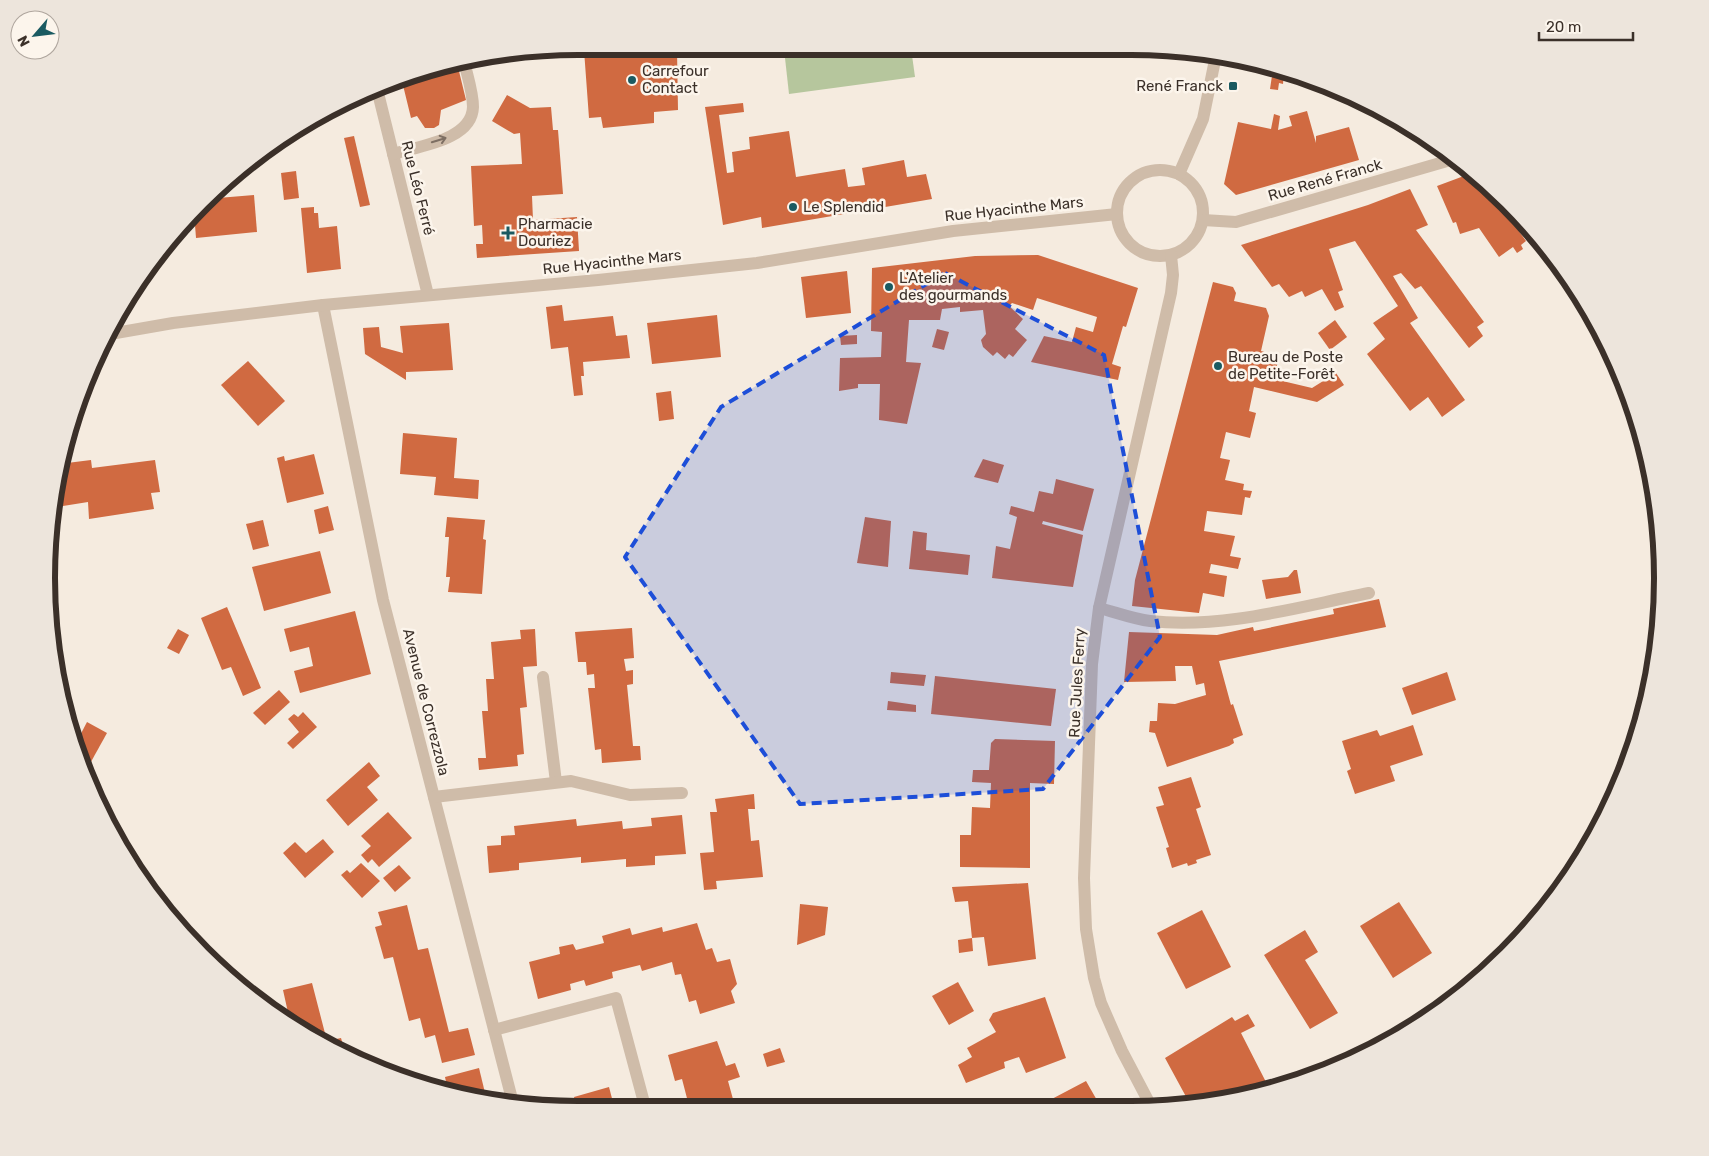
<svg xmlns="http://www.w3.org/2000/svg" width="1709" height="1156" font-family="Rubik,sans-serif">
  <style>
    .green { fill: #b6c69d }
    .building { fill: #d06a41 }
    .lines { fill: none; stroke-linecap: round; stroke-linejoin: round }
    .minor { stroke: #cfbca9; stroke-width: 12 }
    .oneway { stroke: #7e6f63 }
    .marked { fill: #1d4ed8; fill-opacity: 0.2; stroke: #1d4ed8; stroke-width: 4; stroke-dasharray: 10 6; stroke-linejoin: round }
    .poi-dot { fill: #1a5a61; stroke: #fcf5ec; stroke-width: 2 }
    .labels { text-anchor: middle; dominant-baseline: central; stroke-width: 5; stroke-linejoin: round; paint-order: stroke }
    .poi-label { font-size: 15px; fill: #3b3029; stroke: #fcf5ec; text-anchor: start }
    .street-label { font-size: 15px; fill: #3b3029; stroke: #fcf5ec }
    .rim { fill: none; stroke: #3b3029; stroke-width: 6 }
  </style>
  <rect width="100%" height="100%" fill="#f5ebdf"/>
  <path class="green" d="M911 48 915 77 789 94 784 49Z"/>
  <g class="building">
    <path d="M584 50H677L678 110 654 112V123L603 128 601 117 589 118Z"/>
    <path d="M457 63 466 100 441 110 439 125 434 128H425L417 116 411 118 401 77Z"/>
    <path d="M1273 69 1284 73 1283 84 1279 83 1278 90 1270 89Z"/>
    <path d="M507 95 530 108 551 107 553 130H558L563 194 532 196 533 220 577 217 579 251 477 258 476 244H483L482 225 474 226 471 166 522 164 520 133 514 134 492 121Z"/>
    <path d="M743 103 744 112 719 115 727 173 734 172 732 152 750 149 749 137 789 131 796 177 845 169 848 187 865 185 862 168 904 160 907 177 926 174 932 199 762 228 761 217 723 225 705 107Z"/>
    <path d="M1307 111 1316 143V136L1349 127 1359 160 1236 195 1224 184 1238 122 1271 129 1274 114 1280 116 1278 130 1292 126 1289 116Z"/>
    <path d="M354 136 370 205 360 207 344 138Z"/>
    <path d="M296 171 299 198 284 200 281 173Z"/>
    <path d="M1472 173 1513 209 1505 212 1526 241 1521 245 1523 249 1517 253 1513 247 1499 257 1479 228 1460 234 1456 222 1453 223 1437 186Z"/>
    <path d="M1410 189 1428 225 1416 230 1484 322 1477 327 1483 336 1469 348 1421 286 1415 289 1401 273 1393 276 1418 318 1410 323 1465 400 1442 417 1428 397 1410 411 1367 354 1385 339 1373 323 1398 306 1355 241 1329 249 1343 290 1338 292 1344 307 1335 311 1322 289 1305 297 1302 291 1289 297 1279 284 1272 287 1241 245 1368 205Z"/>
    <path d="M254 195 257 232 196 238 194 212 206 199Z"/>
    <path d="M314 207V213H318L319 228 337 226 341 269 307 273 301 208Z"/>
    <path d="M1038 255 1138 288 1126 327 1123 326 1112 364 1121 367 1118 380 1031 362 1044 336 1072 342 1076 327 1093 332 1097 317 1037 298 1033 310 1012 303 1009 306 1023 319 1015 329 1027 340 1013 357 1009 354 1005 359 997 352 993 356 983 347 981 340 986 334 983 310 960 312V307L942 309 940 320H909L906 362 921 363 907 424 879 420 880 384H858V388L839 391 840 358 881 357 882 332 871 331 872 268 975 256Z"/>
    <path d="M847 271 851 313 806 318 801 277Z"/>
    <path d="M1213 282 1233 287 1236 293 1234 301 1266 308 1269 316 1261 351 1279 356 1274 379 1312 388 1336 373 1344 385 1317 402 1254 387 1249 411 1256 413 1250 438 1226 432 1220 458 1230 460 1225 480 1244 484 1243 490 1252 491 1250 498 1245 497 1242 515 1207 511 1204 531 1235 536 1230 556 1241 558 1238 569 1211 564 1209 573 1227 576 1224 597 1203 593 1199 613 1132 606 1135 580Z"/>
    <path d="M562 305 564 321 613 316 616 336 627 335 630 358 583 362 584 376H581L583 395 574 396 568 347 551 349 546 307Z"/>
    <path d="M717 315 721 357 652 364 647 323Z"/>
    <path d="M1335 320 1347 337 1330 350 1318 333Z"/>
    <path d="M449 323 453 370 406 372V380L365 354 363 328 379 327 381 347 403 353 400 326Z"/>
    <path d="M937 329 949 332 944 350 932 347Z"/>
    <path d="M857 335V344L841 345 840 336Z"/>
    <path d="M248 361 285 401 258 426 221 385Z"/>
    <path d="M671 391 674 419 659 421 656 393Z"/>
    <path d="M403 433 457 438 454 478 479 480 478 499 434 495 436 477 400 474Z"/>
    <path d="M314 454 324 494 287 503 277 458 284 456 285 461Z"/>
    <path d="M983 459 1004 465 998 483 974 477Z"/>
    <path d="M91 460 92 468 155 460 160 492 151 493 154 509 89 519 88 502 63 506 59 464Z"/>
    <path d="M1056 479 1094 489 1083 531 1043 521 1042 524 1083 535 1073 587 992 578 996 546 1010 549 1017 517 1009 514 1011 506 1034 512 1039 491 1053 494Z"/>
    <path d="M328 506 334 530 319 534 314 510Z"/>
    <path d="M447 517 485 520 483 539 486 540 482 594 448 592 450 577H446L449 537H445Z"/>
    <path d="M865 517 891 521 888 567 857 563Z"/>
    <path d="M263 520 269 546 253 550 246 524Z"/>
    <path d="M913 531 927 533 926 550 970 555 968 575 909 569Z"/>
    <path d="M320 551 331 593 264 611 252 567Z"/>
    <path d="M1294 570H1297L1301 593 1266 599 1262 580 1288 577Z"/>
    <path d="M1379 599 1386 627 1219 661 1231 705 1233 704 1243 735 1233 739 1234 743 1229 746 1167 767 1155 733 1149 732 1150 721H1157L1158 703 1175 704 1206 695 1204 683 1196 685 1192 666H1175L1176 681 1124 682 1129 632 1217 635 1253 627 1254 631 1334 614 1333 609Z"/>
    <path d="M227 607 261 688 243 696 231 667 222 670 201 618Z"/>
    <path d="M355 611 371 674 300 693 294 671 313 666 309 647 290 652 284 629Z"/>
    <path d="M632 628 634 658 624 659 626 671 633 670V684L627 685 633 746H640L641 760 602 763 601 749 595 750 588 688H595L594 674 587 675 586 662H578L575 632Z"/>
    <path d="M178 629 189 635 179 654 167 648Z"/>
    <path d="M535 629 537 666 523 667 527 707 520 708 524 754 517 755 518 766 479 770 478 758H486L482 711H488L486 679H494L491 642 521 639 520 630Z"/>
    <path d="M891 672 926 675 924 686 890 683Z"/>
    <path d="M1447 672 1456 700 1412 715 1402 688Z"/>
    <path d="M935 676 1056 689 1051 726 931 714Z"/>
    <path d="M279 690 290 702 265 725 253 713Z"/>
    <path d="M888 701 916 705V712L887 710Z"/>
    <path d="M303 712 317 727 293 749 287 743 299 732 288 719 294 714 298 717Z"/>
    <path d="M87 722 107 733 87 769 82 767 74 747Z"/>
    <path d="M1413 725 1423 755 1390 766 1395 781 1355 794 1347 771 1351 769 1342 741 1377 730 1380 736Z"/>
    <path d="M995 739 1055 741 1054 784 1030 783V868L960 867V835H971L972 807 990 808 991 783 972 782 973 770H989L991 743Z"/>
    <path d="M369 762 380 776 367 787 378 800 348 826 326 800Z"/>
    <path d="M1191 777 1201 807 1196 809 1211 855 1196 860 1197 863 1188 866 1187 863 1172 868 1166 848 1169 847 1156 807 1164 805 1158 787Z"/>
    <path d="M754 794 755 809H748L751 841 759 840 763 877 716 881 717 889 704 890 700 853 714 852 710 812H717L715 799Z"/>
    <path d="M388 812 412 838 379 867 372 859 368 863 361 855 371 846 361 836Z"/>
    <path d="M682 815 686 854 655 856V865L626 867V859L581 863V857L519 863V870L489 873 487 846 501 845V836L515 835 514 826 576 819 577 826 622 821 623 829 652 826 651 818Z"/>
    <path d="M323 839 334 852 305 878 283 853 295 842 306 853Z"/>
    <path d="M361 863 380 881 362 898 341 875 347 870 350 873Z"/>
    <path d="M399 865 411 878 395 892 383 878Z"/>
    <path d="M1028 883 1036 959 988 966 984 937 972 938 968 901 955 902 952 887Z"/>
    <path d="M1399 902 1432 953 1393 978 1360 926Z"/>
    <path d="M800 904 828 907 825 935 797 945Z"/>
    <path d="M407 905 418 950 428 948 449 1032 468 1028 475 1055 442 1063 435 1035 425 1038 420 1018 409 1021 393 957 384 959 375 927 382 925 378 912Z"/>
    <path d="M1202 910 1231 967 1186 989 1157 933Z"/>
    <path d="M697 923 706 950 712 948 717 962 730 959 737 984 731 991 735 1003 700 1014 696 1000 689 1002 681 974 675 975 672 962 642 971 640 965 612 972 613 978 586 986 584 980 570 984 571 990 538 999 529 962 560 954 559 947 573 944 576 950 604 943 602 936 630 928 632 935 662 927 663 932Z"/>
    <path d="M1305 930 1318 952 1305 960 1338 1013 1310 1029 1264 955Z"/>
    <path d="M972 938 973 951 959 953 958 940Z"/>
    <path d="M958 982 974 1011 949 1025 932 996Z"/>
    <path d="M312 983 327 1041 341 1038 346 1055 284 1018 289 1017 283 990Z"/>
    <path d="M1045 997 1066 1058 1026 1073 1019 1057 1004 1062 1005 1068 966 1083 958 1065 972 1057 967 1048 996 1032 989 1020 993 1013Z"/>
    <path d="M1248 1014 1255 1026 1241 1033 1267 1084 1247 1096 1235 1099 1190 1104 1165 1058 1232 1017 1235 1021Z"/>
    <path d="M717 1041 726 1066 735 1063 740 1077 728 1081 736 1110H683L689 1106 682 1079 675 1081 668 1055Z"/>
    <path d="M780 1048 785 1062 767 1067 763 1054Z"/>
    <path d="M479 1068 486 1097 475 1100 448 1091 445 1077Z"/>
    <path d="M1086 1081 1098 1102 1105 1098 1111 1110H1052L1048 1101Z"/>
    <path d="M609 1087 615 1110H577L574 1097Z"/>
  </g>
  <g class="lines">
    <g class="minor">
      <path d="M377 89 428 295"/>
      <path d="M393 154C419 146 472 140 473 107 473 92 467 75 464 61"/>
      <circle cx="1160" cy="213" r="43"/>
      <path d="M1179 174 1203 119 1216 55"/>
      <path d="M1203 220 1236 222 1454 159"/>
      <path d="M323 305 383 600 513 1103"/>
      <path d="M110 334 173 323 323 305 598 280 757 263 953 231 1117 214"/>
      <path d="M1099 608C1115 612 1133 619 1150 621 1224 629 1297 607 1369 593"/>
      <path d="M543 677 556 782"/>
      <path d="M434 797 571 781 630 795 682 793"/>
      <path d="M494 1030 616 998 646 1110"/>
      <path d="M1152 1108 1122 1051 1101 1003 1094 978 1086 929 1084 878 1092 664 1099 608 1171 293 1173 275 1171 255"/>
    </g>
  </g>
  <defs><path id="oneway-shaft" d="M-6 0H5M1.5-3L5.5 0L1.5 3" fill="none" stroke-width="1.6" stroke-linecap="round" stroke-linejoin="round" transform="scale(1.25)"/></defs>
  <use class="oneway" href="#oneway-shaft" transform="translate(439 140) rotate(-17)"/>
  <path class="marked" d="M945 273 1104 355 1160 637 1043 789 800 804 625 557 721 407Z"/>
  <g class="poi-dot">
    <circle cx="632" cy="80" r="5"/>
    <rect x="1228" y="81" width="10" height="10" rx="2.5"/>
    <circle cx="793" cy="207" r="5"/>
    <path d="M505.5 225.5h5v5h5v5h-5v5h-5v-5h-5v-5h5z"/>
    <circle cx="889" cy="287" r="5"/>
    <circle cx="1218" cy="366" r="5"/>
  </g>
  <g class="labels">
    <g class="poi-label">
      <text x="642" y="71">Carrefour<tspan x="642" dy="17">Contact</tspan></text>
      <text x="1223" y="86" text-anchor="end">René Franck</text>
      <text x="803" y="207">Le Splendid</text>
      <text x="518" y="224">Pharmacie<tspan x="518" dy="17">Douriez</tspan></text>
      <text x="899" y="278">L'Atelier<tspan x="899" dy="17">des gourmands</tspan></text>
      <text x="1228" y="357">Bureau de Poste<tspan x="1228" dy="17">de Petite-Forêt</tspan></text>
    </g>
    <g class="street-label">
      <text transform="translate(1325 180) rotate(-16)">Rue René Franck</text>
      <text transform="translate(418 188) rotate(76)">Rue Léo Ferré</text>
      <text transform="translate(1014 209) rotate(-6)">Rue Hyacinthe Mars</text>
      <text transform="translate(612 262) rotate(-6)">Rue Hyacinthe Mars</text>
      <text transform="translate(1077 683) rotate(-87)">Rue Jules Ferry</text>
      <text transform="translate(426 702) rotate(76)">Avenue de Correzzola</text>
    </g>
  </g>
  <path d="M0 0H1709V1156H0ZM578 55H1131A523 523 0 0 1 1654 578V578A523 523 0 0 1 1131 1101H578A523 523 0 0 1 55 578V578A523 523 0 0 1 578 55Z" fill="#ede5dc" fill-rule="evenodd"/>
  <path class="rim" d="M578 55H1131A523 523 0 0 1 1654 578V578A523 523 0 0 1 1131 1101H578A523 523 0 0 1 55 578V578A523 523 0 0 1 578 55Z"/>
  <g transform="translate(35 35) rotate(242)"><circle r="24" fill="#fcf5ec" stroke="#afa69e"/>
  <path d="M0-4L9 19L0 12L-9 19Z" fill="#1a5a61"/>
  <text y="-8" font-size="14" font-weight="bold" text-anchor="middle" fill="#3b3029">N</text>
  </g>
  <path d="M1539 32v8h94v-8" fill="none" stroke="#3b3029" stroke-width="2.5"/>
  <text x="1546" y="32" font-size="15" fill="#3b3029" stroke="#fcf5ec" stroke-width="4" paint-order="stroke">20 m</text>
</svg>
